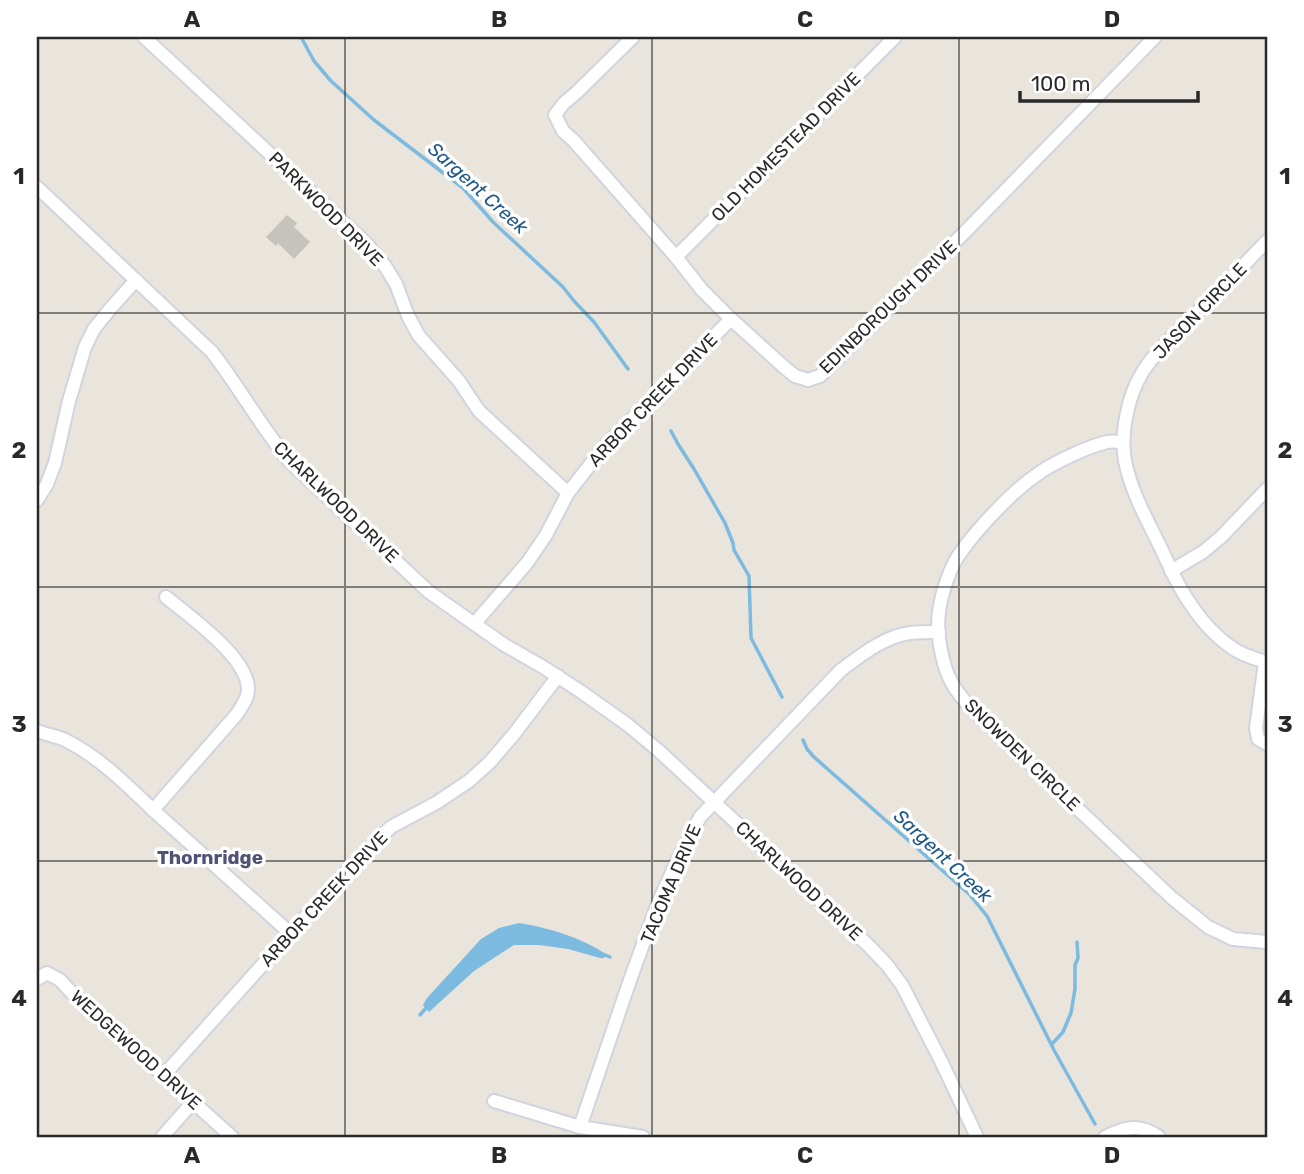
<svg xmlns="http://www.w3.org/2000/svg" width="1304" height="1174" font-family="Rubik,sans-serif">
  <style>
    .water { fill: #7cbadf }
    .lines { fill: none; stroke-linecap: round; stroke-linejoin: round }
    .stream { stroke: #7cbadf; stroke-width: 3.5 }
    .building { fill: #c5c3bb }
    .minor-casing { stroke: #d2d3e0; stroke-width: 16 }
    .minor { stroke: #fff; stroke-width: 12 }
    .grid { fill: none; stroke: #292929; stroke-width: 2; stroke-opacity: 0.55 }
    .labels { text-anchor: middle; dominant-baseline: central; stroke-width: 7; stroke-linejoin: round; paint-order: stroke }
    .street-label { font-size: 18px; fill: #292929; stroke: #fff }
    .water-label { font-size: 19px; font-style: italic; fill: #1d5889; stroke: #fff }
    .neighbourhood-label { font-size: 19px; font-weight: bold; fill: #4f5274; stroke: #fff }
    .neatline { fill: none; stroke: #292929; stroke-width: 2.5 }
    .grid-label { font-size: 23px; text-anchor: middle; font-weight: bold; fill: #292929 }
  </style>
  <rect width="100%" height="100%" fill="#e9e5dc"/>
  <path class="water" d="M519 923C549 928 580 937 606 954L604 958H600L568 949 539 945H514L474 971 429 1012 423 1005 427 998 481 939 499 928Z"/>
  <g class="lines">
    <g class="stream">
      <path d="M301 37 314 61 331 81 374 120 463 188 493 222 563 287 574 301 594 322 628 369"/>
      <path d="M671 431 678 444 694 469 725 523 733 543 734 550 749 576 751 638 782 697"/>
      <path d="M803 740 807 749 814 757 969 894 987 916 1055 1052 1095 1124"/>
      <path d="M605 955 610 957"/>
      <path d="M420 1015 426 1008"/>
      <path d="M1052 1044 1063 1032 1071 1013 1075 989V965L1078 958 1077 942"/>
    </g>
  </g>
  <path class="building" d="M287 215 297 223 294 227 310 242 294 259 278 243 276 246 266 237Z"/>
  <g class="lines">
    <g class="minor-casing">
      <g id="minor">
        <path d="M144 37 366 243 385 266 396 284 408 316 419 336 459 381 479 411 568 493"/>
        <path d="M633 37 576 93 564 103 555 115 563 131 574 141 676 257 702 290 731 319 784 367 795 376 808 380 820 376 831 365 963 234 1155 37"/>
        <path d="M37 187 212 352C239 387 261 427 290 462L429 592 503 644 543 667 580 691 628 725 659 751 869 946 887 965 902 985 941 1061 977 1137"/>
        <path d="M1267 241C1241 268 1215 295 1188 321 1173 337 1153 354 1142 373 1128 396 1120 434 1125 461 1132 496 1151 526 1166 559 1180 591 1200 624 1228 645 1238 653 1255 659 1267 662"/>
        <path d="M676 257 895 37"/>
        <path d="M1123 442C1118 442 1112 441 1107 442 1089 446 1050 464 1035 476 1012 492 977 529 961 552 950 566 941 595 939 612 936 632 942 667 953 685 957 692 963 699 969 706L1172 898 1208 927 1233 939 1267 942"/>
        <path d="M37 500 47 484 55 463 69 401 85 347 94 329 110 309 136 280"/>
        <path d="M1171 571 1203 552 1221 537 1267 489"/>
        <path d="M474 624 527 563 546 535 568 493 604 447 731 319"/>
        <path d="M1265 662 1256 728 1258 739 1267 744"/>
        <path d="M37 731C45 734 55 736 63 739 97 755 126 784 153 810L290 933"/>
        <path d="M153 810 237 714C241 707 248 699 248 690 249 658 189 616 166 597"/>
        <path d="M37 979 47 973 60 980 71 992 232 1137"/>
        <path d="M163 1076 342 876 376 841 391 827 436 803 469 781 490 762 514 734 558 676"/>
        <path d="M494 1101 580 1127 643 1137"/>
        <path d="M580 1127 629 983 658 903 679 857 700 817 841 670C861 655 885 636 910 633 920 632 929 632 939 632"/>
        <path d="M162 1137 193 1102"/>
        <path d="M1105 1137C1125 1127 1140 1123 1159 1137"/>
      </g>
    </g>
    <use href="#minor" class="minor"/>
  </g>
  <path class="grid" d="M345 37V1137M652 37V1137M959 37V1137M37 313H1267M37 587H1267M37 861H1267"/>
  <g class="labels">
    <g class="street-label">
      <text transform="translate(786 147) rotate(-45)">OLD HOMESTEAD DRIVE</text>
      <text transform="translate(326 209) rotate(45)">PARKWOOD DRIVE</text>
      <text transform="translate(888 307) rotate(-44)">EDINBOROUGH DRIVE</text>
      <text transform="translate(1200 311) rotate(-46)">JASON CIRCLE</text>
      <text transform="translate(653 400) rotate(-46)">ARBOR CREEK DRIVE</text>
      <text transform="translate(336 502) rotate(44)">CHARLWOOD DRIVE</text>
      <text transform="translate(1022 755) rotate(44)">SNOWDEN CIRCLE</text>
      <text transform="translate(799 881) rotate(43)">CHARLWOOD DRIVE</text>
      <text transform="translate(671 884) rotate(-67)">TACOMA DRIVE</text>
      <text transform="translate(324 899) rotate(-47)">ARBOR CREEK DRIVE</text>
      <text transform="translate(136 1050) rotate(42)">WEDGEWOOD DRIVE</text>
    </g>
    <g class="water-label">
      <text transform="translate(478 188) rotate(42)">Sargent Creek</text>
      <text transform="translate(943 856) rotate(43)">Sargent Creek</text>
    </g>
    <g class="neighbourhood-label">
      <text x="210" y="857">Thornridge</text>
    </g>
  </g>
  <rect width="1304" height="1174" fill="none" stroke="#ffffff" stroke-width="77"/>
  <path d="M1020 91v10h178v-10" fill="none" stroke="#292929" stroke-width="3.5"/>
  <text x="1031" y="91" font-size="21" fill="#292929" stroke="#ffffff" stroke-width="5" paint-order="stroke">100 m</text>
  <rect x="38" y="38" width="1228" height="1098" class="neatline"/>
  <g class="grid-label">
    <text x="192" y="27">A</text>
    <text x="499" y="27">B</text>
    <text x="805" y="27">C</text>
    <text x="1112" y="27">D</text>
    <text x="19" y="184">1</text>
    <text x="1285" y="184">1</text>
    <text x="19" y="458">2</text>
    <text x="1285" y="458">2</text>
    <text x="19" y="732">3</text>
    <text x="1285" y="732">3</text>
    <text x="19" y="1006">4</text>
    <text x="1285" y="1006">4</text>
    <text x="192" y="1163">A</text>
    <text x="499" y="1163">B</text>
    <text x="805" y="1163">C</text>
    <text x="1112" y="1163">D</text>
  </g>
</svg>
